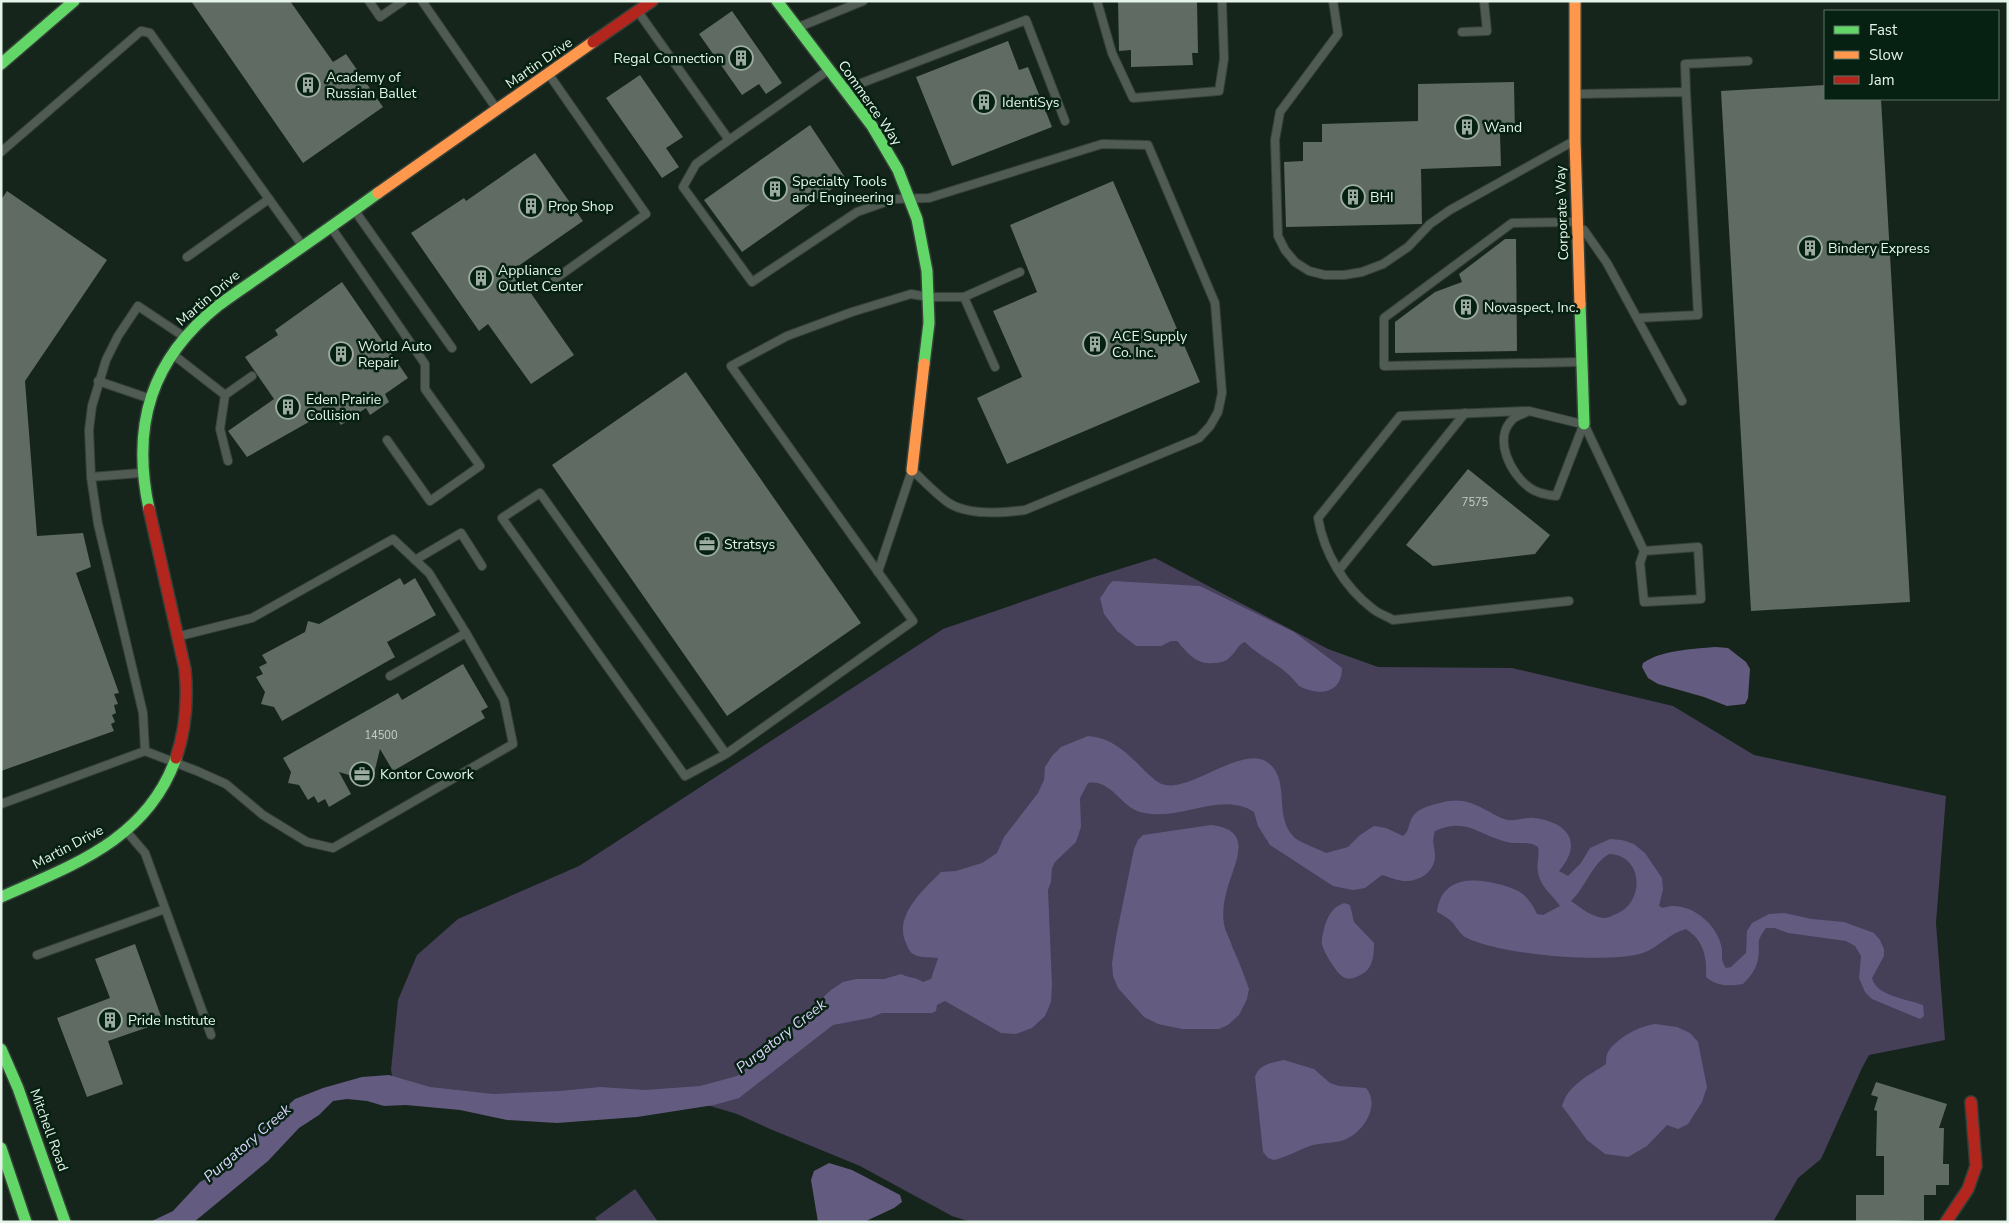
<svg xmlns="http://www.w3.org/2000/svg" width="2009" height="1223" font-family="'Nunito Sans',sans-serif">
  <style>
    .green { fill: #453f58 }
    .water { fill: #645b81; fill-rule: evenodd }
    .building { fill: #5f6b63 }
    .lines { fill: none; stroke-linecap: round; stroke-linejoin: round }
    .lane-casing { stroke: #354039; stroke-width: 10 }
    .fast-casing { stroke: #354039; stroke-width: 14 }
    .slow-casing { stroke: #354039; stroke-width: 14 }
    .jam-casing { stroke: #354039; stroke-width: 14 }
    .lane { stroke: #4f5b53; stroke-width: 8 }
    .fast { stroke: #63d668; stroke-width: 11 }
    .slow { stroke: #ff974d; stroke-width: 11 }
    .jam { stroke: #b3261e; stroke-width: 11 }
    .labels { text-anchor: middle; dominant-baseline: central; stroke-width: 5; stroke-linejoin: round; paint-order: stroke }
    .number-label { font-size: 11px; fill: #c4d2c8 }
    .poi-label { font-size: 14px; fill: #e5f4e9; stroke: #062111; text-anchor: start }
    .street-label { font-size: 14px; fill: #e5f4e9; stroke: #062111 }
    .water-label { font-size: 15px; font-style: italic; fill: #ddd3fd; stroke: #062111 }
  </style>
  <rect width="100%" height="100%" fill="#16251b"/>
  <g class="green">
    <path d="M1155 558 1328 649 1378 667 1512 668 1673 706 1754 755 1946 796 1936 923 1945 1040 1869 1055 1862 1068 1821 1159 1798 1178 1773 1222H971L952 1216 860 1166 770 1129 737 1114 690 1100 396 1095 391 1070 398 1000 417 955 458 919 579 866 943 629 1091 578Z"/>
    <path d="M635 1189 658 1222H598L595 1218Z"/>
  </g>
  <g class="water">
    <path d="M1113 581 1200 586 1294 632 1342 668C1342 692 1322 696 1303 688 1297 686 1294 679 1289 675 1275 662 1259 656 1245 642 1237 645 1237 651 1231 656 1226 662 1220 663 1213 663 1196 665 1188 653 1177 641H1171L1161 646H1136L1117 631 1104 614 1100 598C1106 592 1106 586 1113 581Z"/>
    <path d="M1716 647 1728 648 1746 662 1750 669 1748 698 1745 704 1727 706 1704 697 1658 684 1648 678 1642 667 1643 663C1662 650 1692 649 1716 647Z"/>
    <path d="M1088 736C1114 738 1129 755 1147 773 1153 778 1158 784 1166 785 1193 790 1243 745 1267 762 1292 779 1272 817 1295 838 1303 844 1317 848 1326 853L1348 847 1360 835 1374 826 1386 828 1403 836C1410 831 1408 823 1413 816 1418 809 1428 806 1436 804 1460 797 1469 801 1490 812 1495 815 1502 819 1508 820 1516 821 1525 817 1534 818 1569 822 1583 844 1559 871L1568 876 1581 863 1590 848 1610 839 1622 840 1634 844 1645 853 1662 878 1663 889 1659 906 1663 908C1686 899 1716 922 1721 945 1724 955 1719 958 1726 968L1731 967 1746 953 1747 931 1752 923 1769 914 1784 913 1812 919 1844 922 1874 933 1880 940 1884 949V956L1872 978C1876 996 1907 999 1923 1005L1924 1016 1920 1019 1872 999 1865 992 1859 978 1861 956 1855 946 1846 941 1788 933 1775 928H1766C1754 944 1761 943 1758 959 1756 970 1750 977 1743 984 1729 986 1718 987 1706 977 1707 957 1704 941 1686 929 1670 933 1659 947 1643 953 1607 964 1498 955 1465 937 1460 934 1457 928 1453 923 1448 918 1443 915 1437 912 1441 878 1471 877 1498 884 1507 886 1520 890 1526 897 1531 902 1534 908 1537 914L1543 915 1560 906C1552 894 1540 887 1538 872 1536 864 1540 856 1538 847 1528 840 1518 845 1507 842 1478 835 1467 817 1435 831 1431 844 1435 845 1435 857 1434 871 1422 880 1408 881 1401 882 1389 877 1382 875L1365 888 1353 890 1333 886 1270 845 1258 826 1254 812C1220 790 1179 823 1140 812 1121 807 1111 779 1088 783L1080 798 1081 827 1076 842 1055 862 1052 868 1051 882 1048 890 1052 985 1051 1002 1045 1016 1032 1028 1016 1034 1001 1033 945 1001 937 1005 936 1011 932 1013H882L870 1018 833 1025 739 1098 714 1105 637 1117 557 1123 507 1120 460 1110 406 1105 384 1106 367 1101 347 1099 333 1101 319 1115 299 1128 268 1161 194 1222H150L173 1211 200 1182 217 1173 243 1146 295 1099 323 1088 362 1077 389 1075 430 1087 493 1094 560 1091 600 1087 645 1090 700 1086 737 1076 781 1040 797 1021 831 990 843 982 856 979H884L901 974C908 978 916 977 923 982L931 979 938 958C931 957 921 958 915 955 910 953 908 948 906 943 893 916 924 889 941 872L956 871 982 863 997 853 1004 837 1038 793 1044 780 1045 767 1052 756 1061 747ZM1609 854C1644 855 1645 903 1616 914 1613 915 1609 918 1605 918 1593 918 1581 908 1571 901 1586 887 1591 865 1609 854Z"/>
    <path d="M1211 825C1256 830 1234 863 1227 890 1224 900 1222 913 1224 924 1225 931 1230 939 1232 946 1238 960 1244 974 1249 989L1247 999 1239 1015 1228 1025 1219 1029H1182L1158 1024 1144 1017 1118 988 1113 976 1112 963 1116 937 1134 849 1138 840 1143 835Z"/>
    <path d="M1344 903 1350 905 1354 922 1374 943C1374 962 1371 973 1353 978 1349 979 1345 979 1342 976 1336 972 1323 951 1322 944 1321 939 1324 930 1325 925 1329 914 1333 907 1344 903Z"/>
    <path d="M1655 1024 1677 1027 1690 1033 1698 1042 1707 1087 1702 1102 1688 1124 1678 1129 1667 1125 1647 1146 1628 1157 1605 1154 1587 1140 1562 1106C1568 1085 1588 1076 1606 1064 1606 1060 1606 1056 1608 1052 1617 1038 1639 1026 1655 1024Z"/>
    <path d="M1284 1060 1314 1069 1330 1083 1339 1086 1366 1088C1381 1105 1363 1133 1344 1140 1333 1144 1321 1142 1310 1146 1298 1150 1287 1157 1274 1160L1268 1158 1263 1152 1255 1077C1259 1064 1271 1063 1284 1060Z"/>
    <path d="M829 1163 852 1170 900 1195 902 1202 894 1208 864 1222H818L811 1180 814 1171Z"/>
  </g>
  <g class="building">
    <path d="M191 1H290L333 62 346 54 383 107 303 163Z"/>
    <path d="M1118 1H1197L1198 53H1192L1193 65 1131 67V50L1119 51Z"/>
    <path d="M732 11 782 83 766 94 759 84 742 95 699 34Z"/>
    <path d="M1008 41 1019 70 1028 67 1052 127 952 166 916 77Z"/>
    <path d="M640 75 683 137 666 148 679 167 662 178 606 98Z"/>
    <path d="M1514 82 1515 134H1500L1501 166 1421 169 1422 224 1286 227 1284 162 1303 161V142H1322V124L1418 121V84Z"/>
    <path d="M1825 85V99H1881L1910 602 1751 611 1721 91Z"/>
    <path d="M810 125 846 179 742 252 704 200Z"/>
    <path d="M535 153 583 221 514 269 574 355 531 384 488 324 479 331 411 233 464 198 466 201Z"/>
    <path d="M1113 181 1200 382 1007 464 977 398 1022 377 993 311 1037 292 1010 225Z"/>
    <path d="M7 191 107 260 25 381 37 536 83 533 91 567 76 573 119 693 114 694 118 704 114 705 116 713 112 715 115 722 111 724 114 731 1 771V200Z"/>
    <path d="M1505 239H1516L1517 351 1395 353V322L1435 292 1462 282 1459 274Z"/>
    <path d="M342 282 408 378 385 394 389 402 370 415 366 408 341 425 330 410 247 457 228 431 274 399 245 357 278 335 275 330Z"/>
    <path d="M686 372 861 623 727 716 552 465Z"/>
    <path d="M1468 469 1550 535 1535 554 1433 566 1406 545Z"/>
    <path d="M400 578 404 585 415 578 436 615 387 642 395 657 282 721 274 707 261 704 265 692 256 677 263 674 259 667 267 663 262 655 305 632 308 621 319 624Z"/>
    <path d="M463 664 488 707 481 711 485 718 393 771 380 749 372 782 339 772 351 794 329 807 325 799 318 803 314 796 308 800 299 785 288 783 291 772 283 758 398 693 402 700Z"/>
    <path d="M135 944 163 1022 108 1041 123 1084 87 1097 57 1018 110 998 95 959Z"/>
    <path d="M1876 1082 1947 1104 1939 1128H1944L1943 1164H1949V1185H1936V1195H1924V1220L1856 1222V1195H1884V1156H1876L1877 1111 1874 1110 1878 1097 1871 1095Z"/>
  </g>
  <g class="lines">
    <g class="lane-casing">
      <g id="lane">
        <path d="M369 1 380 17 403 1"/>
        <path d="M422 1 496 108"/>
        <path d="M1097 1 1112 53 1133 98 1219 91 1224 59 1222 1"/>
        <path d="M1333 1 1338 34 1280 112 1275 140 1278 236 1285 250 1295 262 1309 271 1325 275H1344L1362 272 1383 264 1408 247 1430 224 1450 210 1572 142"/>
        <path d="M639 13 729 140 827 71"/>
        <path d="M799 27 863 1"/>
        <path d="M1462 32 1487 31 1484 1"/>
        <path d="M550 76 646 214 555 279"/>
        <path d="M846 89 1026 20 1065 121"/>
        <path d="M1686 92 1685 64 1748 61"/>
        <path d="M1577 94 1686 92 1698 315 1638 318"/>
        <path d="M729 140 696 164 683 187 752 282 857 212 894 199 929 198 1102 144 1148 145 1215 303 1222 393 1218 412 1210 426 1199 438 1025 510C1003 513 965 516 946 501 934 492 923 480 912 470L878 572"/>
        <path d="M1 152 141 31 150 33 302 245"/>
        <path d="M355 211 452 348"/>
        <path d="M1575 222 1512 223 1384 318V366L1580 362"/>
        <path d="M331 227 425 364V389L480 466 430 501 387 440"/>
        <path d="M1584 230 1607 263 1682 401"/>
        <path d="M187 257 269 199"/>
        <path d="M964 297 995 367"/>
        <path d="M175 356 225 395 220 429 228 461"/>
        <path d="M98 381 148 398"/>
        <path d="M225 395 252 376"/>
        <path d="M1527 412C1523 414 1516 416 1513 419 1492 438 1511 475 1530 488 1537 493 1547 495 1556 496L1583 426"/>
        <path d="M1585 426 1644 551 1640 563 1644 602 1701 599 1698 547 1644 551"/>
        <path d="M91 477 140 473"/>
        <path d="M415 560 461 533 482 566"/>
        <path d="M1339 570 1465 413"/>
        <path d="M1569 601 1393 620C1387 616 1379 614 1373 609 1344 587 1324 553 1318 518L1400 416 1529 411 1582 424"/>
        <path d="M180 636 252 618 393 539 429 573 466 633 390 676"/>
        <path d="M145 751 143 713 98 524 91 477 89 430 92 406 106 360 118 336 138 306 183 336"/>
        <path d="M726 754 685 776 502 518 540 493 726 754 913 621 731 366 787 336 852 312 911 294 928 297H964L1020 272"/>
        <path d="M1 804 145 751 197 771 226 784 263 815 307 842 333 848 513 744 504 700 466 633"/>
        <path d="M127 832 145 853 211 1035"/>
        <path d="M37 955 165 909"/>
      </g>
    </g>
    <g class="fast-casing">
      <g id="fast">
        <path d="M777 1 872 126 898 170 917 219 927 271 929 323 924 364"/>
        <path d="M1 64 74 1"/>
        <path d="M1580 304 1584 424"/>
        <path d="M149 509C131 425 151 359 219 305 235 293 252 282 269 270 305 245 342 219 378 193"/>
        <path d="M1 897C73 865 147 840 176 758"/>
        <path d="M1 1049 18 1088 65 1222"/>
        <path d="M1 1148 26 1222"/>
      </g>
    </g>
    <g class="slow-casing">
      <g id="slow">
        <path d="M1575 1V140L1580 304"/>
        <path d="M378 193 593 42"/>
        <path d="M912 470 924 364"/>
      </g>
    </g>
    <g class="jam-casing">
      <g id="jam">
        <path d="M593 42 652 1"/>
        <path d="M149 509 185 669C188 700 186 729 176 758"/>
        <path d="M1946 1222 1968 1189 1976 1166 1971 1102"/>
      </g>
    </g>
    <use href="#lane" class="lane"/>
    <use href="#fast" class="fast"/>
    <use href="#slow" class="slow"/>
    <use href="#jam" class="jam"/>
  </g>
  <defs>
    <g id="building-ring" transform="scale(1.25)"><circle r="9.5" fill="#062111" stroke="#9daca1" stroke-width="1.5"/><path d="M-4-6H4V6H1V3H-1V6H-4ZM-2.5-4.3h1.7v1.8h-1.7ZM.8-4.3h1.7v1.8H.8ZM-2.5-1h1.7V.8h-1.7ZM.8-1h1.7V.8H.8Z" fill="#9daca1"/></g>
    <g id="office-ring" transform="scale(1.25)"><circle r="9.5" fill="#062111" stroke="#9daca1" stroke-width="1.5"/><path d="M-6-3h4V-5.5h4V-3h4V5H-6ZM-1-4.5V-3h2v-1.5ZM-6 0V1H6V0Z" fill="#9daca1"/></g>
  </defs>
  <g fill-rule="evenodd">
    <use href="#building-ring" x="741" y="58"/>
    <use href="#building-ring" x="308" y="85"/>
    <use href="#building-ring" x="984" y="102"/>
    <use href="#building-ring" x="1467" y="127"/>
    <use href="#building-ring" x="775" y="189"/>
    <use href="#building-ring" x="1353" y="197"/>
    <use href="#building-ring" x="531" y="206"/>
    <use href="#building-ring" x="1810" y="248"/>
    <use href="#building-ring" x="481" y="278"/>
    <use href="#building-ring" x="1466" y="307"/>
    <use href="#building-ring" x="1095" y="344"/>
    <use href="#building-ring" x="341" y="354"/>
    <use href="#building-ring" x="288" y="407"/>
    <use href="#office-ring" x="707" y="544"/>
    <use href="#office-ring" x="362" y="774"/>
    <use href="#building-ring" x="110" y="1020"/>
  </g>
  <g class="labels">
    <g class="number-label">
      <text x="1475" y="502">7575</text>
      <text x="381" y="735">14500</text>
    </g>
    <g class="poi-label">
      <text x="724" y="58" text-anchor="end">Regal Connection</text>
      <text x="326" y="77">Academy of<tspan x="326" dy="16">Russian Ballet</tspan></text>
      <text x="1002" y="102">IdentiSys</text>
      <text x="1484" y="127">Wand</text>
      <text x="792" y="181">Specialty Tools<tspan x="792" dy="16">and Engineering</tspan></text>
      <text x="1370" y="197">BHI</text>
      <text x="548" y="206">Prop Shop</text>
      <text x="1828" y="248">Bindery Express</text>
      <text x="498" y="270">Appliance<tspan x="498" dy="16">Outlet Center</tspan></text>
      <text x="1484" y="307">Novaspect, Inc.</text>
      <text x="1112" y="336">ACE Supply<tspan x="1112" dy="16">Co. Inc.</tspan></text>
      <text x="358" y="346">World Auto<tspan x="358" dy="16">Repair</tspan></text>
      <text x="306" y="399">Eden Prairie<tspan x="306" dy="16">Collision</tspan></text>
      <text x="724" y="544">Stratsys</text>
      <text x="380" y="774">Kontor Cowork</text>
      <text x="128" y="1020">Pride Institute</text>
    </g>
    <g class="street-label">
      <text transform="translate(539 63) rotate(-35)">Martin Drive</text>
      <text transform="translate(870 103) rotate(55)">Commerce Way</text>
      <text transform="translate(1562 213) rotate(-92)">Corporate Way</text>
      <text transform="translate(208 298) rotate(-40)">Martin Drive</text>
      <text transform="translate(68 847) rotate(-28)">Martin Drive</text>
      <text transform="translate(49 1130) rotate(70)">Mitchell Road</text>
    </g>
    <g class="water-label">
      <text transform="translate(781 1036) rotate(-38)">Purgatory Creek</text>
      <text transform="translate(247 1143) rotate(-41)">Purgatory Creek</text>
    </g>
  </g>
  <rect width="2009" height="1223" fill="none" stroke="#e5f4e9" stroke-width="5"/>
  <rect x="1824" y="10" width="175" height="90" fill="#062111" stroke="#5f7567"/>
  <rect x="1834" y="26" width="25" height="8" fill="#63d668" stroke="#5f7567"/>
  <text x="1869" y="35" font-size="15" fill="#e5f4e9">Fast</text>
  <rect x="1834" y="51" width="25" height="8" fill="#ff974d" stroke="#5f7567"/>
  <text x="1869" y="60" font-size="15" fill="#e5f4e9">Slow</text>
  <rect x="1834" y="76" width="25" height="8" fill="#b3261e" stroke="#5f7567"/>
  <text x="1869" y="85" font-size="15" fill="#e5f4e9">Jam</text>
</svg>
